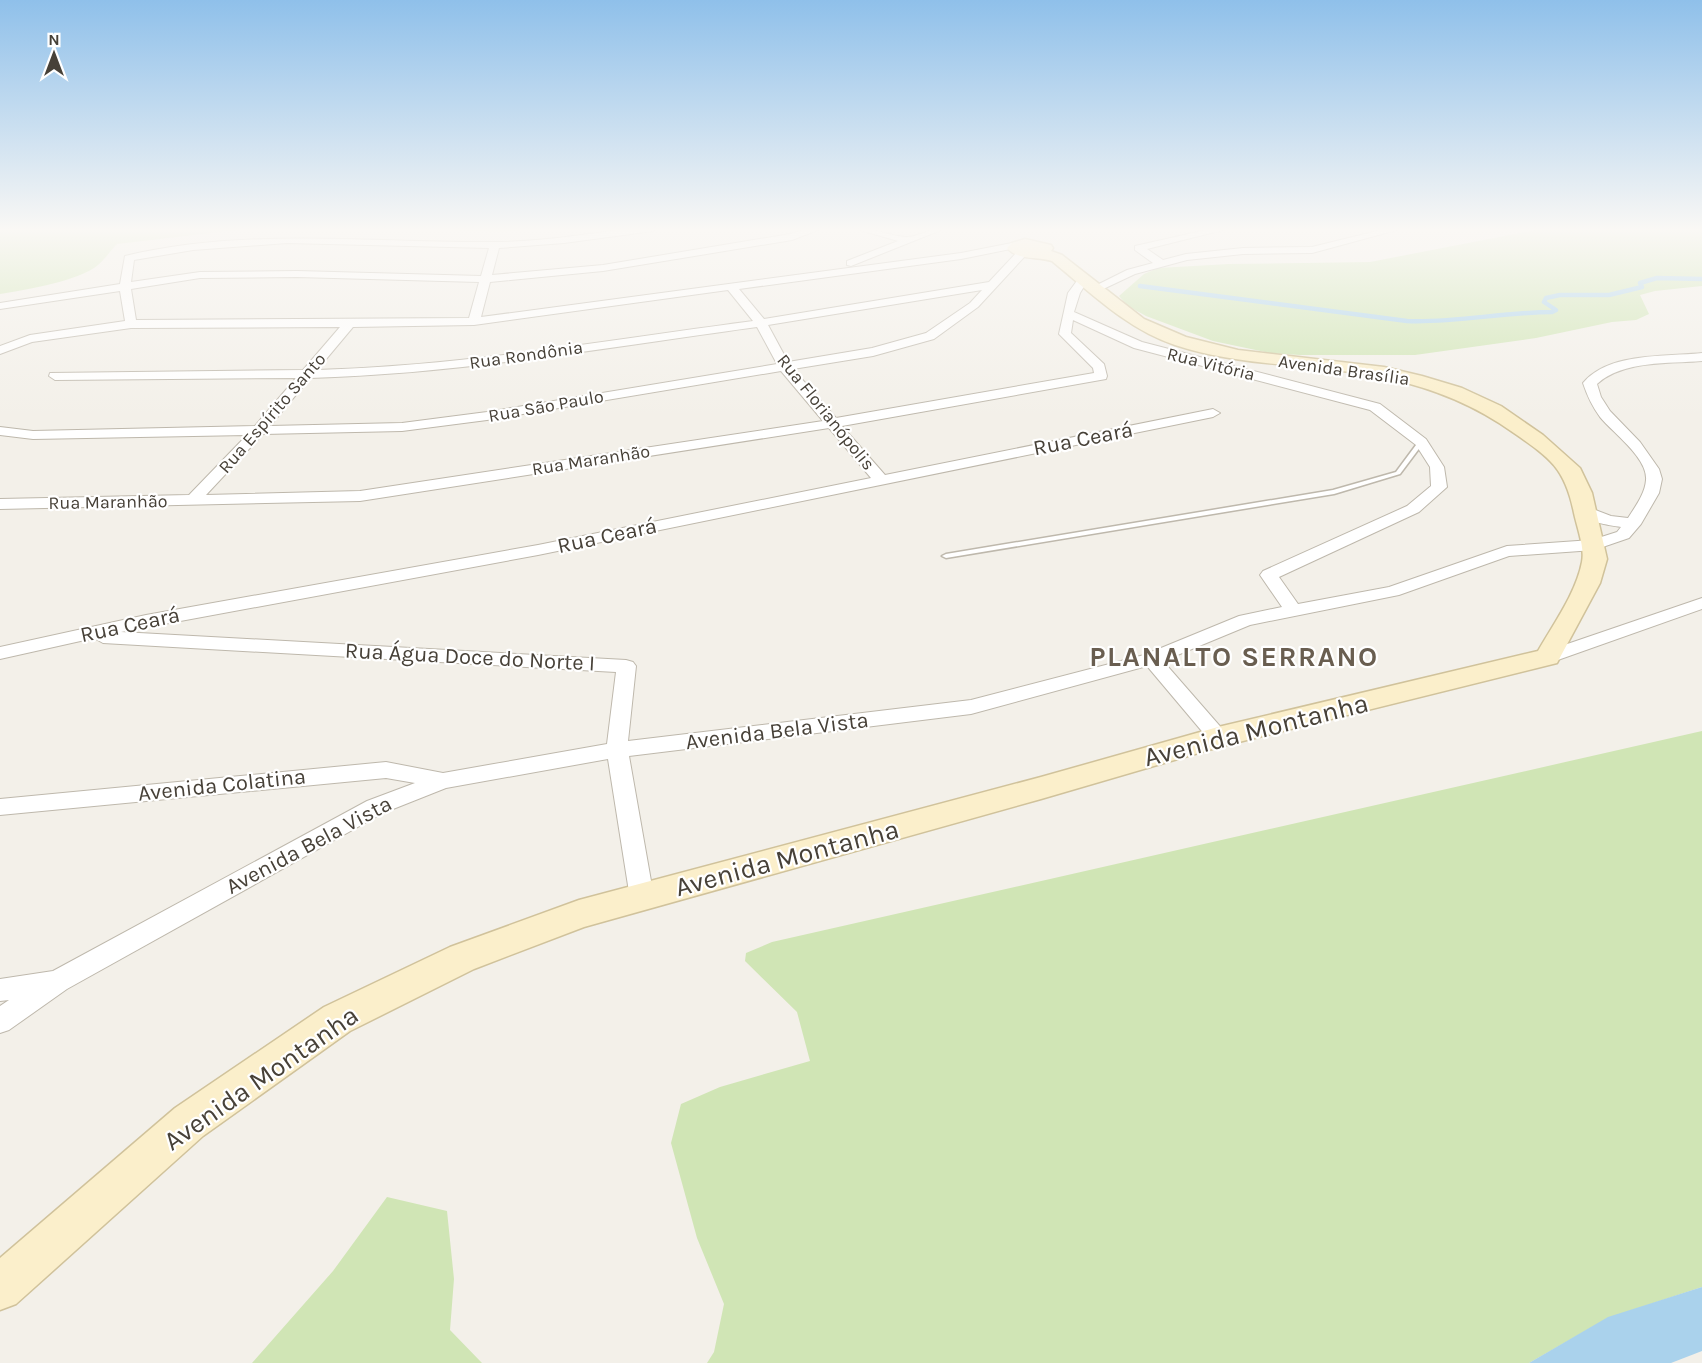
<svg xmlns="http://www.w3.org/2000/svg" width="1702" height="1363" font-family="Karla,sans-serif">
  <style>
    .green { fill: #d0e5b5 }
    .water { fill: #aad2ec }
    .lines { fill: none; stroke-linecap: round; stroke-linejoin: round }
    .stream { stroke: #aad2ec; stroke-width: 4.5 }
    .lane-casing { stroke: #beb8ac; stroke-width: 3 }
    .street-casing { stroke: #beb8ac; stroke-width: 2 }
    .secondary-casing { stroke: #d0c29b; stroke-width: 3 }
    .lane { fill: #fff; fill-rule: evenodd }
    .street { fill: #fff; fill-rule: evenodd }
    .secondary { fill: #fbefcb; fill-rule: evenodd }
    .labels { text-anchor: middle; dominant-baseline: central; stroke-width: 4.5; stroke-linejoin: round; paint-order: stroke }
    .far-street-label { font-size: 18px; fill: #474138; stroke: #fff }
    .street-label { font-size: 22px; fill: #474138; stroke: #fff }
    .near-street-label { font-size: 27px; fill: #474138; stroke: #fff }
    .district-label { font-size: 28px; font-weight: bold; letter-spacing: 1.5px; fill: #695e50; stroke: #fff }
  </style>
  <rect width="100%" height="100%" fill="#f3f0e9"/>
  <g class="green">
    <path d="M0 228H292L228 231 117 244C111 250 105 259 98 265 79 281 25 290 0 294Z"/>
    <path d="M385 228H554L500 232Z"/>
    <path d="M1546 228H1702V286L1655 291 1640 295 1649 314 1636 320 1612 322 1536 338 1415 355H1300L1270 353 1213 341 1146 316 1128 306 1119 296 1144 274 1158 268 1229 264 1370 262Z"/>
    <path d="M1702 731V1287L1608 1318 1529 1363H707L714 1352 724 1304 697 1238 671 1143 681 1104 720 1087 810 1061 797 1012 745 961 746 953 772 942Z"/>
    <path d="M387 1197 447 1211 454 1279 450 1330 482 1363H252L333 1271Z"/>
  </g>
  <path class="water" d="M1702 1287V1351L1671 1363H1529L1608 1317Z"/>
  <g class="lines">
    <path class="stream" d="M1140 286 1407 321C1456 323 1503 312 1552 312L1556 310 1544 302 1546 298 1560 295H1609L1642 287 1640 283 1657 278 1702 279"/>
    <g class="lane-casing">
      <path id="lane" d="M1421 440 1424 442 1400 474 1334 494 946 558 942 556 946 554 1333 490 1396 472 1419 441Z"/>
    </g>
    <g class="street-casing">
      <g id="street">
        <path d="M634 228H658L653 231 564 243 499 248 492 275 603 265 790 234 810 228H823L792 240 603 271 490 282 481 317 961 253 1017 242 1022 245 1021 247 961 259 739 289 764 319 989 282 1018 251H1026V255L978 307 934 339 873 356 793 369 836 418 1094 373 1093 368 1059 334 1068 293 1079 278 1083 277 1088 280 1080 293 1074 312 1142 342 1380 404 1426 439 1444 467 1447 487 1419 512 1279 577 1298 604 1389 587 1507 546 1592 540 1617 532 1621 527C1607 525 1587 522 1577 511L1585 506 1611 516 1628 518C1635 507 1645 494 1646 480 1648 458 1613 433 1600 417 1592 406 1587 395 1583 383 1609 352 1665 357 1702 353V361C1669 364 1623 360 1597 384L1601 397 1610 411 1640 442 1659 469 1662 479 1659 493 1641 524 1629 538 1594 550 1509 556 1399 595 1250 625 1163 661 1225 732 1228 737 1225 742 1218 744 1211 742 1147 666 971 714 629 756 654 898 651 905 642 908 633 905 630 898 608 759 446 788 383 813 67 989 9 1030 0 1033V1006L9 1000 0 1001V979L53 971 367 801 415 783 386 778 0 815V799L386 762 443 773 607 744 616 672 103 643 94 638 0 659V647L146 615 538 545 871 478 829 428 360 501 0 509V499L189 495 247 435 33 439 0 435V427L33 431 255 426 296 378 55 380 49 376 50 373 303 370 340 327 131 328 32 342 0 354V346L30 335 125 321 120 291 0 309V303L120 284 125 256C247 227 370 243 493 242 540 242 587 234 634 228ZM287 243 489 248 481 276 297 271 200 272 131 282 134 260 193 250ZM297 277 479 282 469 318 136 320 131 289 200 278ZM728 290 753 321C608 340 463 366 317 370L353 327 474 325ZM982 290 970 303 926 333 872 348 788 362 768 325ZM1073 320 1134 348 1370 410 1416 445 1430 467 1431 486 1407 506 1263 571 1260 575 1282 607 1239 616 1144 655 971 700 628 741 636 666 633 662 626 660 121 632 538 555 1213 417 1220 413 1213 409 885 475 842 426 1106 379 1107 376 1104 364 1071 333ZM757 327 777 364 487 412 402 423 270 426 310 378C460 374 609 347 757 327ZM781 371 823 421 360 491 206 495 263 434 402 431 487 420Z"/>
        <path d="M853 228C871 227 887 235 905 237 917 238 931 227 946 228L851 266 847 265V261L898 241Z"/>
        <path d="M1215 228H1231L1147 249 1163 260 1186 254 1243 248 1312 247 1389 228H1404L1312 253 1243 254 1187 260 1135 274 1099 291H1091L1089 289 1127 270 1153 263 1135 250V246Z"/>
        <path d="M1702 598V609L1555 661H1541L1539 657 1541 653Z"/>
      </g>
    </g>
    <g class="secondary-casing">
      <path id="secondary" d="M1025 239 1051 245 1053 248 1051 251 1062 255 1144 319 1186 337 1238 350 1384 367 1422 376 1462 388 1501 406 1543 435 1580 468 1592 493 1607 559 1600 583 1557 663 1219 747 1041 799 584 927 474 969 350 1031 203 1136 16 1304 0 1310V1258L175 1108 324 1007 450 947 579 900 1041 777 1218 727 1538 651C1554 623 1576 593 1582 562 1585 548 1577 527 1574 513 1565 468 1550 458 1514 433 1475 405 1433 388 1386 378 1316 363 1245 368 1175 345 1127 329 1090 292 1052 261 1036 256 1019 261 1007 248L1012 243Z"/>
    </g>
    <use href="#lane" class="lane"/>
    <use href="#street" class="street"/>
    <use href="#secondary" class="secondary"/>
  </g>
  <linearGradient id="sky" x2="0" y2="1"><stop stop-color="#8fc0ea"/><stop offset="0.55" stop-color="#faf8f5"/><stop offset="1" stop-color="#faf8f5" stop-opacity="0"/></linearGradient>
  <rect width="1702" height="418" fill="url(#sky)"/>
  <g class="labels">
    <g class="far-street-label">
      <text transform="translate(526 355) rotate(-8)">Rua Rondônia</text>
      <text transform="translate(1211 364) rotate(14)">Rua Vitória</text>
      <text transform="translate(1344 370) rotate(8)">Avenida Brasília</text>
      <text transform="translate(546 406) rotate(-10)">Rua São Paulo</text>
      <text transform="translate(826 412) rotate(51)">Rua Florianópolis</text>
      <text transform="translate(272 413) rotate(-49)">Rua Espírito Santo</text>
      <text transform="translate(591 460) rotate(-9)">Rua Maranhão</text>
      <text transform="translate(108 502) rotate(-1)">Rua Maranhão</text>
    </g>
    <g class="street-label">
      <text transform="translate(1083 439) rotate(-11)">Rua Ceará</text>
      <text transform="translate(607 536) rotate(-12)">Rua Ceará</text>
      <text transform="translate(130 625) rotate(-12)">Rua Ceará</text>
      <text transform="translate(470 657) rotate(3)">Rua Água Doce do Norte I</text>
      <text transform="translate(777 731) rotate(-7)">Avenida Bela Vista</text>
      <text transform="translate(222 785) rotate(-6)">Avenida Colatina</text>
      <text transform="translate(309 845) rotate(-28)">Avenida Bela Vista</text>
    </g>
    <g class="near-street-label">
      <text transform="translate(1256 730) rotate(-14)">Avenida Montanha</text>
      <text transform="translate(787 858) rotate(-15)">Avenida Montanha</text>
      <text transform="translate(261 1078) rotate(-35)">Avenida Montanha</text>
    </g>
    <g class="district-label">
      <text x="1234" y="656">PLANALTO SERRANO</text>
    </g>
  </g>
  <g transform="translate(54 54)" stroke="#ffffff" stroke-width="4.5" paint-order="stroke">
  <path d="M0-4.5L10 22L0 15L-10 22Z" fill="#474138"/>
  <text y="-9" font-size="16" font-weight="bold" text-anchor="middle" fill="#474138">N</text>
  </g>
</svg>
